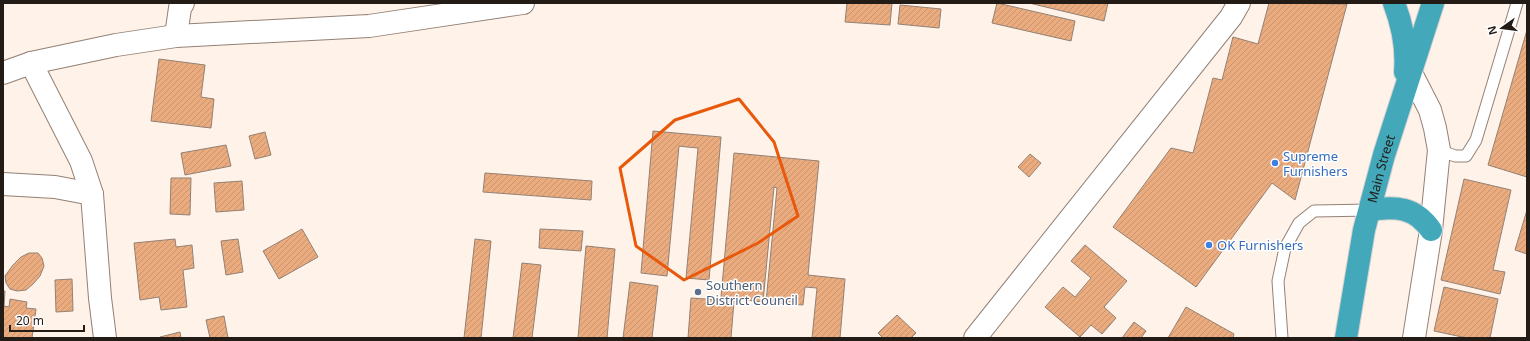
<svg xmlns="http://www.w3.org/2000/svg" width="1530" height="341" font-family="'Noto Sans',sans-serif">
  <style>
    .building { fill: url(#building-hatch); stroke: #938174 }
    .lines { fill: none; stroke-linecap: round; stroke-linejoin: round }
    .lane-casing { stroke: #948175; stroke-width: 13 }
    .street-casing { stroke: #948175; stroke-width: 24 }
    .highway-casing { stroke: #d3d1d0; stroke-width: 24 }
    .lane { stroke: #fff; stroke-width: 11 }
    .street { stroke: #fff; stroke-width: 22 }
    .highway { stroke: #42a8ba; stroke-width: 22 }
    .marked { fill: none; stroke: #e8590c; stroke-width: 3; stroke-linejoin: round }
    .shop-dot { fill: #3f7fe0; stroke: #fff; stroke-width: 1.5 }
    .service-dot { fill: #5c6f8a; stroke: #fff; stroke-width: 1.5 }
    .labels { text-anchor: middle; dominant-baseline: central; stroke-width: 3; stroke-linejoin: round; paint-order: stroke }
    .shop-label { font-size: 13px; fill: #366cbe; stroke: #fff; text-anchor: start }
    .street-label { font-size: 13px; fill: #221b16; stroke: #fff }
    .service-label { font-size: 13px; fill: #4e5e75; stroke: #fff; text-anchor: start }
  </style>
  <defs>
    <pattern id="building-hatch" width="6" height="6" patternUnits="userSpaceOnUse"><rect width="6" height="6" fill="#eaac7f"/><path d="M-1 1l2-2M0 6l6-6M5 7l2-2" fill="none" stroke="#c8936d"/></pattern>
  </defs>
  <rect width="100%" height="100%" fill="#fef2e9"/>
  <g class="building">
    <path d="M847 3H892L890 25 845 22Z"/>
    <path d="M997 3 1075 21 1071 41 992 23Z"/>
    <path d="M1029 3H1108L1104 21Z"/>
    <path d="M1269 3 1347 4 1295 200 1272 183 1196 287 1113 227 1171 148 1193 153 1213 78 1222 80 1233 37 1258 44Z"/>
    <path d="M900 5 941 9 939 28 898 24Z"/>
    <path d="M1527 30V177L1488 165Z"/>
    <path d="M159 59 205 65 201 97 214 99 211 128 151 121Z"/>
    <path d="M653 131 721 137 709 280 686 278 698 148 687 147 679 146 667 276 641 273Z"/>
    <path d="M265 132 271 155 255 159 249 136Z"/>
    <path d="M226 145 231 166 185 175 181 153Z"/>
    <path d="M734 153 819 161 808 275 845 279 840 338H812L817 288 805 287 803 305 766 302 777 188 774 187 763 302 721 297Z"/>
    <path d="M1030 154 1041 163 1029 177 1018 167Z"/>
    <path d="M485 173 592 181 591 200 483 192Z"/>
    <path d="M171 178H191L190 215 170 214Z"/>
    <path d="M1464 179 1511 190 1493 270 1505 272 1500 294 1441 280Z"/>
    <path d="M242 181 244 210 216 212 214 183Z"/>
    <path d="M1527 210V254L1515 250Z"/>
    <path d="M302 229 318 257 279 279 263 251Z"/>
    <path d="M540 229 583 231 581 251 539 248Z"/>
    <path d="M175 239 176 247 192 245 194 268 183 270 187 307 161 310 159 297 140 300 134 243Z"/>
    <path d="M238 239 243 272 226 275 221 241Z"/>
    <path d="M475 239 491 241 481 338H464Z"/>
    <path d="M1085 245 1127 281 1104 307 1116 318 1102 334 1091 325 1080 337 1045 307 1063 287 1075 297 1091 278 1071 261Z"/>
    <path d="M586 246 615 249 607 338H578Z"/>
    <path d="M29 253H38L42 258 44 266 40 276 33 284 26 290 17 291 10 289 6 283 5 276 13 265 21 257Z"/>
    <path d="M522 263 541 265 532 338H513Z"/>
    <path d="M72 279 73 311 56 312 55 280Z"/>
    <path d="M630 282 658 286 652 338H623Z"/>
    <path d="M1444 287 1498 299 1490 338H1467L1434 331Z"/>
    <path d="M3 291H5L4 306 9 307 10 299 27 302 26 308 36 309 32 338H3Z"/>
    <path d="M691 298 734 301 731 338H688Z"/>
    <path d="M1186 307 1234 334 1233 338H1168Z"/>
    <path d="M897 315 916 333 911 338H883L878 333Z"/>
    <path d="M224 316 228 338H210L206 320Z"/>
    <path d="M1134 322 1146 331 1141 338H1122Z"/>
    <path d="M180 332 181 338H161L160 337Z"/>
  </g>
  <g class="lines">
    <g class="lane-casing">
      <g id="lane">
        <path d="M1439 150 1455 156H1466L1476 140 1517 3"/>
        <path d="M1282 338 1278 281 1285 248 1299 223 1314 211 1370 210"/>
      </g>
    </g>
    <g class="street-casing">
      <g id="street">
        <path d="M176 36 180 8 183 3"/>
        <path d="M31 63 81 161 92 194 100 298 105 338"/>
        <path d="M1410 71 1430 110 1435 128 1439 150 1431 230 1414 338"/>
        <path d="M3 73 31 63 116 45 176 36 369 26 523 3"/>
        <path d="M3 184 55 187 92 194"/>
        <path d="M975 338 1231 17 1239 3"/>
      </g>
    </g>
    <g class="highway-casing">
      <g id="highway">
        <path d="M1394 3C1402 24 1407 49 1405 72"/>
        <path d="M1370 210C1396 206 1415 207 1431 230"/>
        <path id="s1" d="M1346 338 1364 230 1384 155 1433 3"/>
      </g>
    </g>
    <use href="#lane" class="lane"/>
    <use href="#street" class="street"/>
    <use href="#highway" class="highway"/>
  </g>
  <path class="marked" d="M739 99 774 142 798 216 758 243 684 280 636 246 620 168 675 120Z"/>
  <g class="shop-dot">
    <circle cx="1275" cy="163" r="4"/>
    <circle cx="1209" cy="245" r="4"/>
  </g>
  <circle class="service-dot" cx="698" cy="292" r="4"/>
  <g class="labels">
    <g class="shop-label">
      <text x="1283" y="156">Supreme<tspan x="1283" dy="15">Furnishers</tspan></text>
      <text x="1217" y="245">OK Furnishers</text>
    </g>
    <g class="street-label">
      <text stroke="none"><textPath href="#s1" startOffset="173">Main Street</textPath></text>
    </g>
    <g class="service-label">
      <text x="706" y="285">Southern<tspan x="706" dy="15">District Council</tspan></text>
    </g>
  </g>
  <rect width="1530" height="341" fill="none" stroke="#221b16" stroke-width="8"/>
  <g transform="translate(1502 28) rotate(256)" stroke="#ffffff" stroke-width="3" paint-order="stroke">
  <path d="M0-3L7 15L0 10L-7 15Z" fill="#221b16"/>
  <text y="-6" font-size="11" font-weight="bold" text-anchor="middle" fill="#221b16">N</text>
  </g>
  <path d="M10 325v6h74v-6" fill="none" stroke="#221b16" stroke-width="2"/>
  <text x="16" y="325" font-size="12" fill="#221b16" stroke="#ffffff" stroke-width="3" paint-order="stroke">20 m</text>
</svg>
